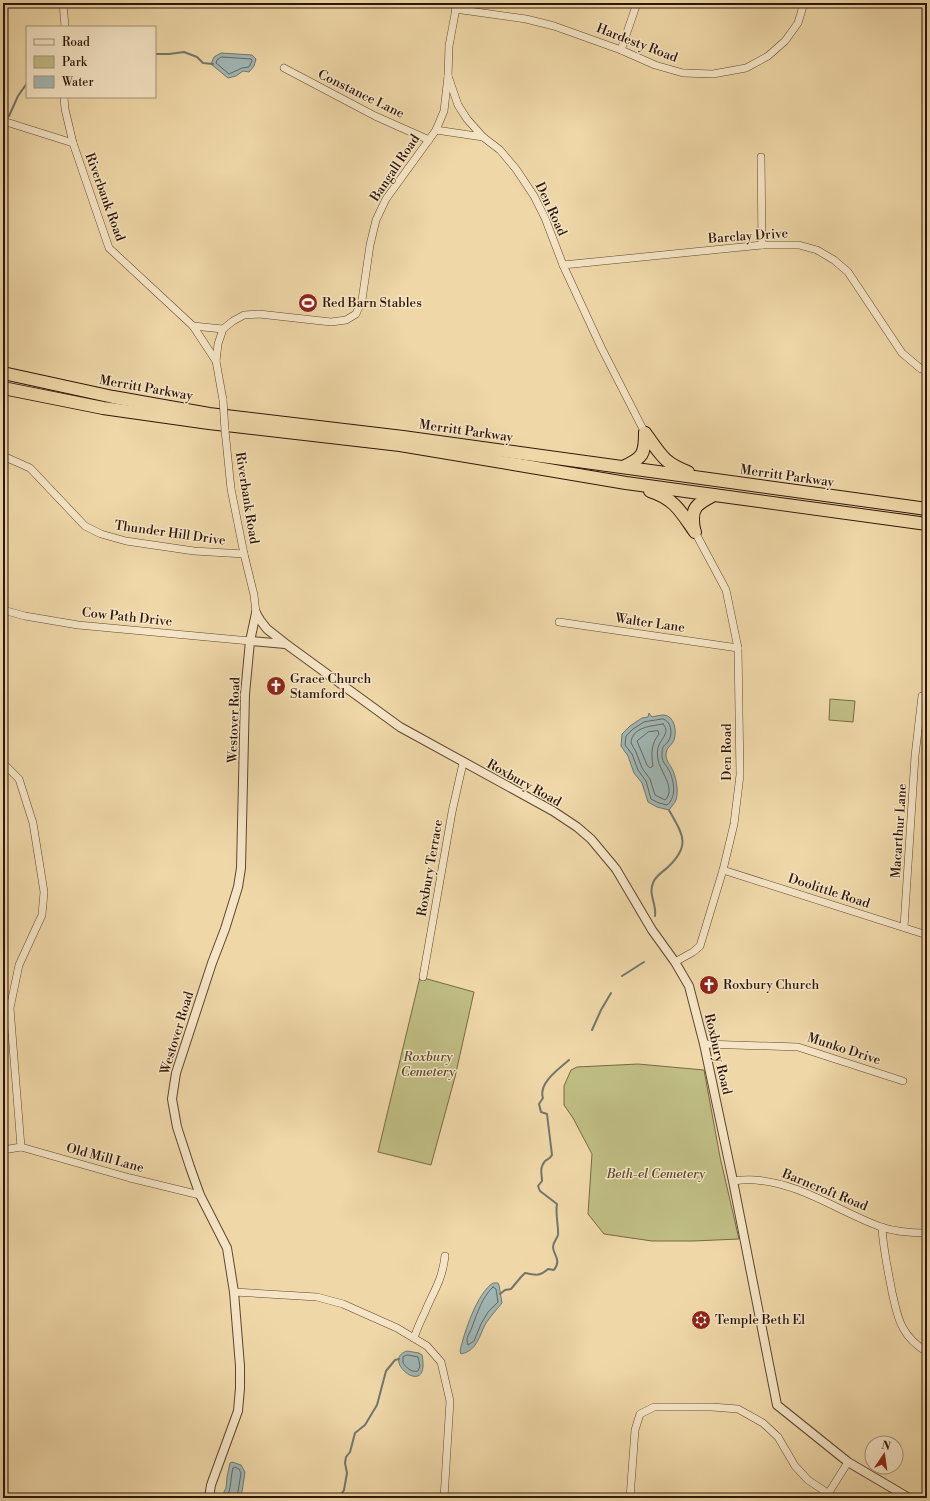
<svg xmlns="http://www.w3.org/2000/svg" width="930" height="1501" font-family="'Libre Bodoni',serif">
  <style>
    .green { fill: #bfbd83; stroke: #766944 }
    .water { fill: #a0b6b4; stroke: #72766e }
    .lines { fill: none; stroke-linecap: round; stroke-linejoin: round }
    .shore { stroke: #66665d; stroke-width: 1 }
    .stream { stroke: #72766e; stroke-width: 2 }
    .minor-casing { stroke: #5d462e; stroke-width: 8 }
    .tertiary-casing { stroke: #5d462e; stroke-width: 10 }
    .motorway-casing { stroke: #2c1506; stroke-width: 14 }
    .minor { stroke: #f5e5c6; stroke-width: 7 }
    .tertiary { stroke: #f5e5c6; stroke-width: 8 }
    .motorway { stroke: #efd7a7; stroke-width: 12 }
    .minor-bridge-casing { stroke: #5d462e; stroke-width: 8; stroke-linecap: butt }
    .minor-bridge { stroke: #f5e5c6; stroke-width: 7 }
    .labels { text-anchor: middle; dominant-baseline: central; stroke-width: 3; stroke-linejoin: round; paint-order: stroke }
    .street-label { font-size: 13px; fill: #2c1506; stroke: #f5e5c6 }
    .poi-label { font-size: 13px; fill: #2c1506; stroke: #f5e5c6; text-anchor: start }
    .park-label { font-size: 13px; font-style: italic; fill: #58472c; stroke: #f5e5c6 }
  </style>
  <rect width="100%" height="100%" fill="#efd7a7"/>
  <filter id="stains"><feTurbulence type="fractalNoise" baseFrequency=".005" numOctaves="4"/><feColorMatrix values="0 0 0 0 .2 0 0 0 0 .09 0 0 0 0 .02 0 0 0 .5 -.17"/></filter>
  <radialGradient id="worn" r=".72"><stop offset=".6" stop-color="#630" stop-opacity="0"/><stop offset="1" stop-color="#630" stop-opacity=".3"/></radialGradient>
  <g class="green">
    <path d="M830 699 855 701 853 722 829 720Z"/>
    <path d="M420 977 474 992 455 1077 431 1165 378 1152Z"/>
    <path d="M638 1064 704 1070 720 1157 739 1239 693 1241H652L604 1234 588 1214 592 1154 573 1118 564 1105V1086L571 1070 577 1067Z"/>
  </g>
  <g class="water">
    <path d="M221 53 252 55 256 59 254 66 249 72 243 71 236 76 228 78 211 64 214 57Z"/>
    <path d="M649 713 652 717C656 716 660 715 664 715 675 716 677 732 674 740 671 747 666 746 666 756 667 762 669 763 671 767 676 775 679 791 676 800 675 803 671 807 669 810L657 807 648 802 642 783 634 773 628 756 621 746 622 734 630 726 642 718 648 717Z"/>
    <path d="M493 1283H498L499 1285 502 1303C496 1310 491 1316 486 1323 479 1336 477 1351 461 1354L460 1351C464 1333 477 1293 493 1283Z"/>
    <path d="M407 1351 419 1353 422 1355C431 1401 379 1360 407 1351Z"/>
    <path d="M232 1462 241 1465 245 1472 241 1498H221L226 1488 227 1477 230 1463Z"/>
  </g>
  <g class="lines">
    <g class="shore">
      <path d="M222 57 251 59 252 61 249 67 242 68 229 74 216 63 217 60Z"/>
      <path d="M663 719C671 721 673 733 669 740 668 743 665 744 663 747 662 750 662 754 662 757 663 763 666 765 669 770 674 781 677 797 667 805L659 803 651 799 646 781 638 770 632 754 625 745 626 736 633 729 644 722Z"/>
      <path d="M663 724C670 731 663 737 660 743 657 748 657 754 658 759 659 770 677 789 665 800L655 795 650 779 642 768 636 752 631 743C632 727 651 726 663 724Z"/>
      <path d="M658 731 659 734C651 744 651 754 653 766L650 768 647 765 637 741 648 732Z"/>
      <path d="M493 1287 496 1289 498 1302 488 1312 481 1324 474 1341 468 1345C465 1337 470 1334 472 1327 477 1314 482 1297 493 1287Z"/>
      <path d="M408 1355 418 1357 420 1366 418 1371C411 1373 406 1367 403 1363V1357Z"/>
      <path d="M226 1498C232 1489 230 1479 233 1468L235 1467 239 1469 241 1473 237 1498"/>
    </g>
    <g class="stream">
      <path d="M155 54H169L184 52 197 57 203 63 213 64"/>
      <path d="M9 116 18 96 27 83"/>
      <path d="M3 189 5 133"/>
      <path d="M655 916C657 905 648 894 653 883 655 876 663 872 668 867 691 845 683 835 669 810"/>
      <path d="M622 976 644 962"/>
      <path d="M592 1030 601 1010 611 993"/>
      <path d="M500 1294 505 1290 511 1289 521 1277 525 1273C536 1275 539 1277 548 1269L554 1270C562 1259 553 1255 553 1247 553 1242 557 1239 558 1235 559 1228 555 1214 557 1204L540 1191 538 1186 542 1181C542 1174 539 1168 545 1161 548 1159 550 1159 552 1155L547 1114 541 1112 539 1104 543 1098C538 1083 559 1069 569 1060"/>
      <path d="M339 1498 344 1490 347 1473 345 1463 346 1457 350 1452 355 1433 365 1425 377 1405 386 1371 395 1360 399 1359"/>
    </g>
    <g class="minor-casing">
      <g id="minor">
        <path d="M63 3 65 27"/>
        <path d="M457 3 449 46 448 76 458 105 467 119 483 137 500 150 516 169 534 196 545 218 563 265 601 347 645 433"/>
        <path d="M455 9 526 19 554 26 621 50 655 65 683 73 713 74 746 68 768 56 785 41 798 23 804 3"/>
        <path d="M621 50 637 3"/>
        <path d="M284 68 375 116 429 140"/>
        <path d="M64 97 65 109 73 143 109 248 193 326 216 361 223 400"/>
        <path d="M3 121 73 143"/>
        <path d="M436 130 483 137"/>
        <path d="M761 157 762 245"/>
        <path d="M563 265 762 245H799L817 250 834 260 848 272 902 353 921 369 927 371"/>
        <path d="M193 326 223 329 233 321 244 315 259 314 331 322 346 320 356 314 362 300 370 245 376 220 386 199 436 130 444 111 448 76"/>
        <path d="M216 361 218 344 223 329"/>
        <path d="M225 430 231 489 244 554 254 595 256 613"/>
        <path d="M3 456 30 468 85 526 101 534 126 541 194 551 244 554"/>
        <path d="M3 610 25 616 78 625 250 641"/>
        <path d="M559 622 738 648"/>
        <path d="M3 765 6 766 19 779 33 823 44 892 42 915 19 965 10 1008 21 1147"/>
        <path d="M723 870 927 935"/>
        <path d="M904 927 915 756 922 696"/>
        <path d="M675 962 693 952 700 946 723 870 734 824 740 775 738 648 726 590 695 532"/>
        <path d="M423 977 452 812 463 763"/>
        <path d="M704 1044 798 1047 903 1081"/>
        <path d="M3 1150 21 1147 130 1178 200 1195"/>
        <path d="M733 1181C740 1180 748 1179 755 1180 801 1183 839 1212 881 1227 896 1232 912 1233 927 1233"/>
        <path d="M882 1227C883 1249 888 1270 892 1292 895 1304 897 1318 903 1328 909 1339 917 1346 927 1352"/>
        <path d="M234 1292 317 1297 343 1304 397 1328 427 1346 441 1362 450 1401 444 1498"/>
        <path d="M414 1338C417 1329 421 1320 425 1312 434 1290 442 1281 445 1256"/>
        <path d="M828 1494 848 1462"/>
        <path d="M630 1498 635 1430 640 1414 654 1407H712L738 1409 763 1423 778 1437 795 1466 808 1480 835 1498"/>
      </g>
    </g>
    <g class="tertiary-casing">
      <g id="tertiary">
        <path d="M256 613 260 620 267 629 286 644 400 727 553 811 577 827 591 839 616 869 652 930 675 962 689 986 704 1044 733 1181 777 1405 848 1462 909 1498"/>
        <path d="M250 641 285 644"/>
        <path d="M209 1498 211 1485 238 1411 240 1388V1366L234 1292 227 1248 200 1195 190 1167 177 1127 172 1099 176 1073 212 963 225 929 238 887 241 868 245 694 250 641 256 613"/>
      </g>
    </g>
    <g class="motorway-casing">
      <g id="motorway">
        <path d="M3 373 113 397 209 414 403 437 927 509"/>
        <path d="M3 388 103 408 209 423 400 445 626 483 927 524"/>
        <path d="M645 433C661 454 662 462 688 472"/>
        <path d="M623 467C643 458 645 454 645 433"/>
        <path d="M650 491C675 499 681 512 695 532"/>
        <path d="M694 529C690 507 697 504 714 495"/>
      </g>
    </g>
    <use href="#minor" class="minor"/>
    <use href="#tertiary" class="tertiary"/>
    <use href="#motorway" class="motorway"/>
    <g class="minor-bridge-casing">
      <path id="minor-bridge" d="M223 400 225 430"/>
    </g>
    <use href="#minor-bridge" class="minor-bridge"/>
  </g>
  <defs>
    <g id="stadium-disc" transform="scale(1)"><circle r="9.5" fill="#8f2418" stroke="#f5e5c6"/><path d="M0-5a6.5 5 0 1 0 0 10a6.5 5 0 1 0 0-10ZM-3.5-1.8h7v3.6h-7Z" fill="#fff"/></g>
    <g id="church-disc" transform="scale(1)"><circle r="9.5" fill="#8f2418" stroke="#f5e5c6"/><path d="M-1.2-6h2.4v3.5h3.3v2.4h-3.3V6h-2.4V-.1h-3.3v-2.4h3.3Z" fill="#fff"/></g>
    <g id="synagogue-disc" transform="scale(1)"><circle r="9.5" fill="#8f2418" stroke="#f5e5c6"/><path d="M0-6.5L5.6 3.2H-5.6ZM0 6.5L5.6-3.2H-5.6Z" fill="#fff"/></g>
  </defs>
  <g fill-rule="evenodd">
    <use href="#stadium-disc" x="308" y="303"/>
    <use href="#church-disc" x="276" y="686"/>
    <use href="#church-disc" x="709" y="985"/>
    <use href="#synagogue-disc" x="701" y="1320"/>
  </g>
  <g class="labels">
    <g class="street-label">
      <text transform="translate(637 43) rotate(21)">Hardesty Road</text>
      <text transform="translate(361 94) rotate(26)">Constance Lane</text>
      <text transform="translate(395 168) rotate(-56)">Bangall Road</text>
      <text transform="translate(105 197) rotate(70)">Riverbank Road</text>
      <text transform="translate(551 209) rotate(65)">Den Road</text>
      <text transform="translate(748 236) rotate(-4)">Barclay Drive</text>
      <text transform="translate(146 388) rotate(10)">Merritt Parkway</text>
      <text transform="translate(466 431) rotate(8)">Merritt Parkway</text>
      <text transform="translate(787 476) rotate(8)">Merritt Parkway</text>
      <text transform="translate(247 498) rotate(81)">Riverbank Road</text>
      <text transform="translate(170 533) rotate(8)">Thunder Hill Drive</text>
      <text transform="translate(127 617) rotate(6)">Cow Path Drive</text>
      <text transform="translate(650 623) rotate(8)">Walter Lane</text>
      <text transform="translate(234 720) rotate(-88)">Westover Road</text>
      <text transform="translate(727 752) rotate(-90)">Den Road</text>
      <text transform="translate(524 783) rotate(29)">Roxbury Road</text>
      <text transform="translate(899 831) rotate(-86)">Macarthur Lane</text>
      <text transform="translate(430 868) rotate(-80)">Roxbury Terrace</text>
      <text transform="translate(829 891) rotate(18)">Doolittle Road</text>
      <text transform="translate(177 1033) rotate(-73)">Westover Road</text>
      <text transform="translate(844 1049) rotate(18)">Munko Drive</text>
      <text transform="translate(718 1054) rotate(77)">Roxbury Road</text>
      <text transform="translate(105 1158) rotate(15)">Old Mill Lane</text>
      <text transform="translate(825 1190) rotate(22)">Barncroft Road</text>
    </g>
    <g class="poi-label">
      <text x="322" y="303">Red Barn Stables</text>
      <text x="290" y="679">Grace Church<tspan x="290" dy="15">Stamford</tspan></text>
      <text x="723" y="985">Roxbury Church</text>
      <text x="715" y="1320">Temple Beth El</text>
    </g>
    <g class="park-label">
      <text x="428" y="1057">Roxbury<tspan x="428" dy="15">Cemetery</tspan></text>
      <text x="656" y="1174">Beth-el Cemetery</text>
    </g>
  </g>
  <rect width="930" height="1501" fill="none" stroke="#efd7a7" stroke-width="16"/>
  <rect x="4" y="4" width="922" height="1493" fill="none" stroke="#2c1506" stroke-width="2"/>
  <rect x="8" y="8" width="914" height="1485" fill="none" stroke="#2c1506"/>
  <rect x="26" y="26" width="130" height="72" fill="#f5e5c6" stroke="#a59279"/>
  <rect x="34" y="39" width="20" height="6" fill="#f5e5c6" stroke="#a59279"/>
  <text x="62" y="46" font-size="12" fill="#2c1506">Road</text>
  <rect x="34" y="56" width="20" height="12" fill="#bfbd83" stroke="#a59279"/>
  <text x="62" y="66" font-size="12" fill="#2c1506">Park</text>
  <rect x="34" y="76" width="20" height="12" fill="#a0b6b4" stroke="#a59279"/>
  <text x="62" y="86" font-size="12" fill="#2c1506">Water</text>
  <g transform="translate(884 1455) rotate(13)"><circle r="19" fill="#f5e5c6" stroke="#a59279"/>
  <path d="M0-3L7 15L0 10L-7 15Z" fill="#8f2418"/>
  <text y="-6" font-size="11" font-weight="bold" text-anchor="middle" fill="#2c1506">N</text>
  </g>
  <rect width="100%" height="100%" filter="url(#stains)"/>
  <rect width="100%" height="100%" fill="url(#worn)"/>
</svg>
